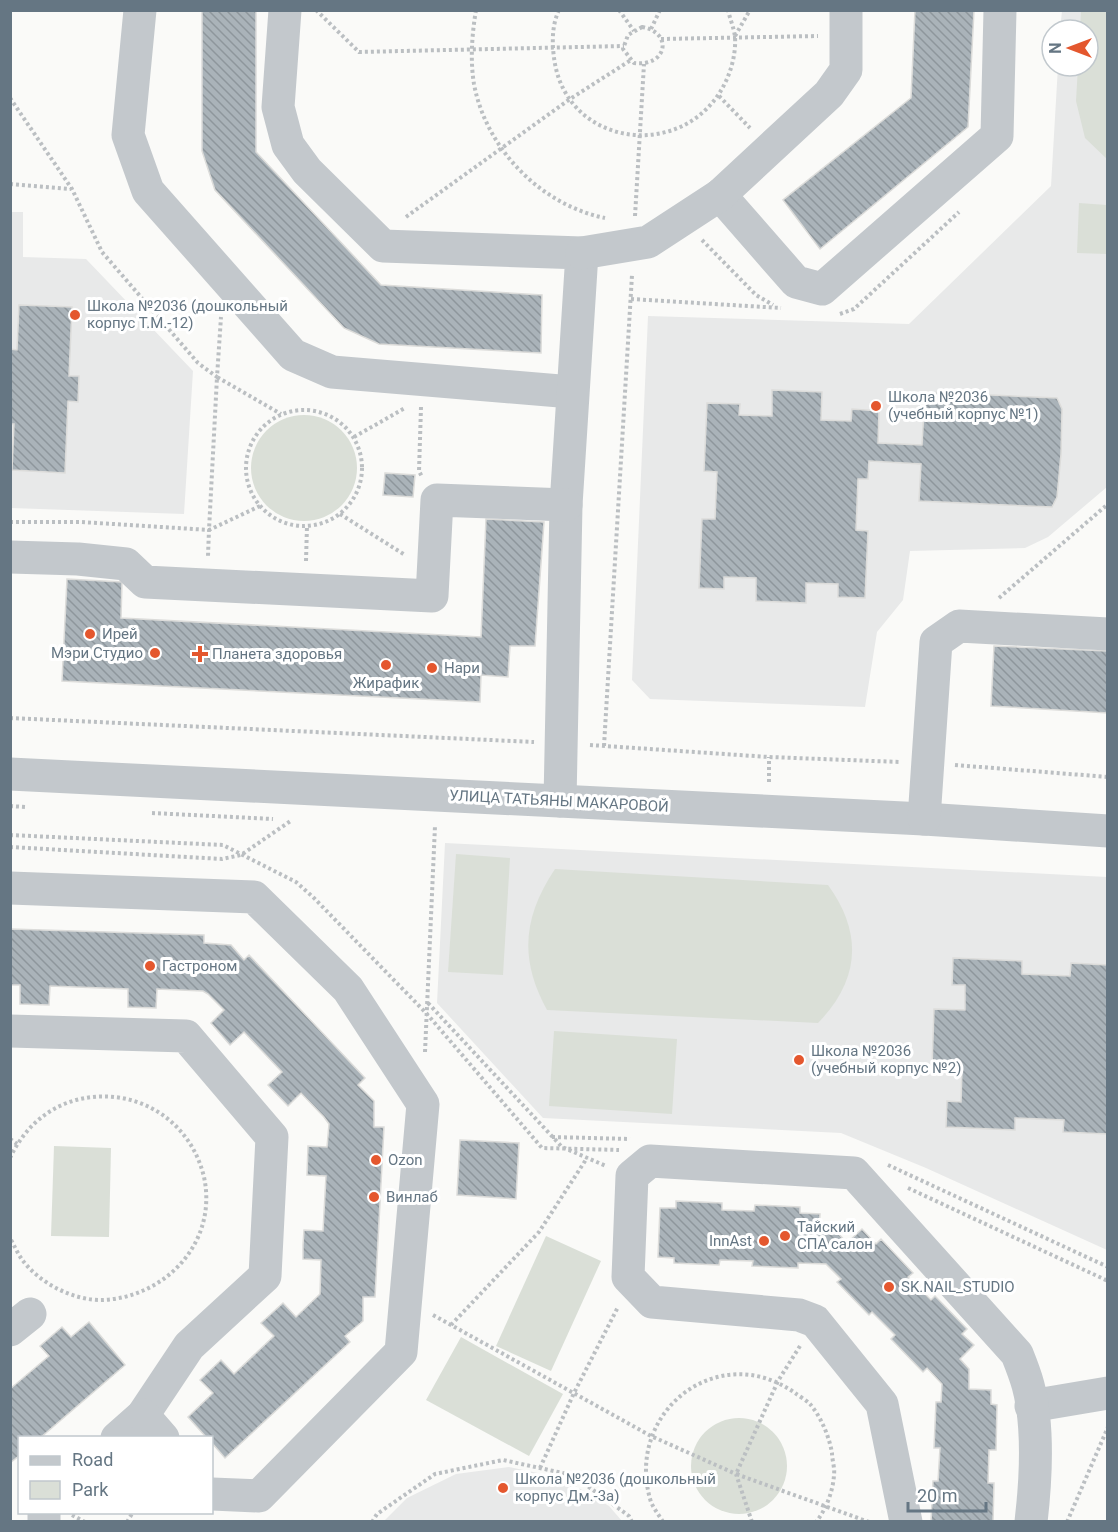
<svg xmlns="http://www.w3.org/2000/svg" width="1118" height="1532" font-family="Roboto,sans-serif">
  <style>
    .built { fill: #e8e9e9 }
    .green { fill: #dadfd7 }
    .building { fill: url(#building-back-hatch); stroke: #dcdcda; stroke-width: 1.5 }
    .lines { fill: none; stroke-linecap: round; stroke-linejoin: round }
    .path { stroke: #bbbfc2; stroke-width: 4; stroke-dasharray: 3 3; stroke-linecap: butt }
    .minor { stroke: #c3c8cc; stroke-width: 33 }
    .poi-dot { fill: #e4572e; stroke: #fff; stroke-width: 2 }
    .labels { text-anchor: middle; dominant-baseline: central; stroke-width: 6; stroke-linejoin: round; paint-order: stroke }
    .poi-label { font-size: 15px; fill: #657683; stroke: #fff; text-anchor: start }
    .street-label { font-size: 15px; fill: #657683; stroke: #fff }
  </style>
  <defs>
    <pattern id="building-back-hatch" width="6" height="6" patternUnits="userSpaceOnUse" patternTransform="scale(1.5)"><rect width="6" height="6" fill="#aab3b9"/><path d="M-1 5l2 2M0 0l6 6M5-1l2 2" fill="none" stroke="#8e969c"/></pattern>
  </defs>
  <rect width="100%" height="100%" fill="#fafaf8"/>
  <g class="built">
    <path d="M1062 11H1107V487L1048 537 1025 548 910 551 903 600 877 632 865 707 650 699 632 680 648 316 909 324 1051 186 1058 66H1088V30H1060Z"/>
    <path d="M10 212H23V257L86 259 193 371 184 514 11 508Z"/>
    <path d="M445 843 1107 877V1250L926 1168 841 1133 543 1118 437 1003Z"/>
    <path d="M509 1467 562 1478 609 1506 622 1521H384L407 1498 456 1474Z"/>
  </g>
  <g class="green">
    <path d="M1081 11H1107V159L1085 138 1076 101 1078 66H1088V30H1080Z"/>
    <path d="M1079 203 1107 205V254L1077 253Z"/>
    <circle cx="304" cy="468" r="53"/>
    <path d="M456 854 510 858 503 975 448 972Z"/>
    <path d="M555 869 828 885C863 933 860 980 818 1023L547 1010C519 959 523 917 555 869Z"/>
    <path d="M554 1031 677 1039 672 1114 549 1106Z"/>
    <path d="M54 1146 111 1148 109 1237 51 1236Z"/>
    <path d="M546 1236 601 1261 551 1371 496 1346Z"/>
    <path d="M461 1337 563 1394 529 1456 426 1400Z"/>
    <circle cx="739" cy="1466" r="48"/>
  </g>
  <g class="building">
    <path d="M202 10H256V152L381 285 542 295 541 353 379 344 344 328 215 190 202 151Z"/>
    <path d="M915 10H974L968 127 820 249 783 200 911 98Z"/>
    <path d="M19 305 72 307 69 376H79L78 402 68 401 65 473 12 470 14 424H10V349L17 350Z"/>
    <path d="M772 390 822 392 821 420 851 421 852 409 879 411 878 443 922 445 925 392 1057 398 1062 409 1061 454 1057 497 1052 507 919 501 921 464 869 461 868 479H858L856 530 868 531 865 598 838 597V584L806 583V603L756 601V578L724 577V589L699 588 702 519H715L717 472 704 471 707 403 740 404 739 415 772 416Z"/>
    <path d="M385 473 415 475 413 497 383 495Z"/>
    <path d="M486 519 544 522 535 646H510L508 677 481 675 480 702 62 681 67 579 122 582 121 618 481 637Z"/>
    <path d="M994 646 1108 651V713L991 706Z"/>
    <path d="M10 929 204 935V943L231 945 244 960 249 955 365 1078 358 1085 374 1101V1127H384L375 1297H363V1321L345 1336 350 1342 225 1458 212 1443V1438H207L188 1417 213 1393 200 1380 221 1360 234 1374 274 1336 261 1323 283 1303 296 1317 320 1294 321 1260 303 1259V1245L304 1230 323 1231 326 1176 307 1175 308 1146 327 1147 329 1124 324 1117 301 1093 288 1106 268 1085 282 1072 244 1032 230 1045 211 1023 224 1010 208 994 203 991 157 989 156 1008 128 1007V989L50 986 49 1005 20 1004V985H10Z"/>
    <path d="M953 958 1022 961V974L1070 976 1071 963 1108 965V1134L1063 1132 1064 1120 1015 1118V1130L946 1127 947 1101 961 1102 962 1069 932 1067 934 1009 965 1010V985H952Z"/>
    <path d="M460 1140 519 1143 516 1199 457 1195Z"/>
    <path d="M676 1201 722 1203V1210L754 1211 755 1205 800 1207V1213L820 1214 819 1230H835L847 1243 862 1229 876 1244 881 1239 913 1273 908 1277 931 1300 935 1296 967 1329 962 1334 974 1345 960 1359 969 1369V1389L991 1390V1404L997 1405 996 1450H989L988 1483H994L993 1522H931L933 1481H938L940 1448H934L936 1402H941L942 1384 927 1368 923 1372 891 1339 895 1335 872 1312 869 1315 837 1282 841 1279 826 1264 798 1263V1268L752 1266 753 1261 720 1260 719 1265 674 1263V1258L658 1257 660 1208H676Z"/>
    <path d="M89 1322 125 1365 40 1438H20V1455L10 1463V1389L49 1356 40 1346 62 1327 71 1337Z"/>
  </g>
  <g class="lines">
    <g class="path">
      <path d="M316 10 359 52 624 46"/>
      <path d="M476 10C472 34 470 60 474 84 486 149 541 205 605 218"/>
      <path d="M559 10C551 27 552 47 555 64 571 150 689 161 726 81 732 68 736 52 735 37 734 28 730 19 728 10"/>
      <path d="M619 10 634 31"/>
      <path d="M642 27C673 32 668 67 634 63L623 49 628 35Z"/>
      <path d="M651 29 660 10"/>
      <path d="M735 36 750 10"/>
      <path d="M661 39 818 36"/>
      <path d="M719 96 750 128"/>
      <path d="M10 98 72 189 102 252 198 363 217 377 221 317"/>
      <path d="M10 184 71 189"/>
      <path d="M635 216 644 64"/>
      <path d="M406 217 570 99 631 60"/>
      <path d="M702 240 756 295 773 305"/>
      <path d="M631 299 781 308"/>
      <path d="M840 314 854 309 959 212"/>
      <path d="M421 407 419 471 422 477"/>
      <circle cx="304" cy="468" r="58"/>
      <path d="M354 437 405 408"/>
      <path d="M260 506 209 530 217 377 281 414"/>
      <path d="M340 514 405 555"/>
      <path d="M10 522H81L209 530 208 556"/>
      <path d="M306 561 307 526"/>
      <path d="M999 598 1108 504"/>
      <path d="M10 718 534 742"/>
      <path d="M590 745 769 757 900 762"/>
      <path d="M604 746 632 275"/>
      <path d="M955 765 1108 777"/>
      <path d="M769 782V757"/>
      <path d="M10 806 25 807"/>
      <path d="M152 813 273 819"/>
      <path d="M10 835 223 845 296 882 313 897 427 1014 542 1148 619 1150"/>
      <path d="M10 847 222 859 241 855 292 820"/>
      <path d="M428 1003 562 1147 606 1166"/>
      <path d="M425 1052 435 826"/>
      <path d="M552 1137 630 1139"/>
      <path d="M10 1139 17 1144"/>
      <path d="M10 1158C23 1130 46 1108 76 1100 133 1085 190 1118 204 1177 218 1242 166 1297 103 1300 74 1301 38 1283 21 1258 17 1252 14 1245 10 1238"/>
      <path d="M888 1165 1108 1267"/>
      <path d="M908 1188 1108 1281"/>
      <path d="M433 1315 651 1436 736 1474 752 1522"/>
      <path d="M451 1325 539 1232 587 1158"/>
      <path d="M800 1346 778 1381 736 1474 869 1522"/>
      <path d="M540 1468 574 1393 618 1307"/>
      <path d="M72 1515 85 1522"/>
      <path d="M127 1522 133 1512"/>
      <path d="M372 1522 377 1514 435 1474 503 1460 572 1475 629 1516 632 1522"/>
      <path d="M663 1522C659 1515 654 1509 651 1502 623 1413 718 1338 795 1393 799 1396 806 1400 810 1404 821 1417 829 1436 832 1453 832 1460 835 1468 834 1475 833 1491 826 1510 816 1522"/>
      <path d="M1067 1522 1108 1427"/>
    </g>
    <g class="minor">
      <path d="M140 10 128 135 148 191 293 355 332 372 572 392"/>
      <path d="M285 10 278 107 288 145 307 171 383 246 582 253 566 505 560 801"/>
      <path d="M720 195 796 282 822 289 997 136 1000 10"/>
      <path d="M582 253 648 242 720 195 829 94 846 70V10"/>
      <path d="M10 557 78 559 126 564 145 582 432 596 437 500 566 505"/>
      <path d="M10 774 924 819 1108 831"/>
      <path d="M924 819 936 642 959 626 1108 634"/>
      <path d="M10 888 254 897 348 989 423 1104 401 1352 259 1496 212 1494"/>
      <path d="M10 1031 186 1036 272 1137 265 1276 189 1346 143 1415 117 1438"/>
      <path d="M10 1330 30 1314"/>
      <path d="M1031 1406 1108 1393"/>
      <path d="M143 1415 163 1438"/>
      <path d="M44 1522V1512"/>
      <path d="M906 1522 882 1404 815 1321 799 1315 652 1302 628 1277 632 1176 650 1161 854 1173 1017 1354C1021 1364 1025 1374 1028 1385 1039 1426 1036 1479 1031 1522"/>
    </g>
  </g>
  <g class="poi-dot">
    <circle cx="75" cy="315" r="6"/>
    <circle cx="876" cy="406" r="6"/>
    <circle cx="90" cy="634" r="6"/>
    <circle cx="155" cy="653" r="6"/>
    <path d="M197 645h6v6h6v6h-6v6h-6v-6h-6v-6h6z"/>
    <circle cx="386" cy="665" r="6"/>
    <circle cx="432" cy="668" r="6"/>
    <circle cx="150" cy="966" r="6"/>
    <circle cx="799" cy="1060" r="6"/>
    <circle cx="376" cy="1160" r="6"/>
    <circle cx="374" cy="1197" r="6"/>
    <circle cx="785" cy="1236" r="6"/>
    <circle cx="764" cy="1241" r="6"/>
    <circle cx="889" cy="1287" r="6"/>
    <circle cx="503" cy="1488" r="6"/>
  </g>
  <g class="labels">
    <g class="poi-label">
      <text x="87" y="306">Школа №2036 (дошкольный<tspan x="87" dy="17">корпус Т.М.-12)</tspan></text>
      <text x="888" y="397">Школа №2036<tspan x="888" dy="17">(учебный корпус №1)</tspan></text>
      <text x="102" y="634">Ирей</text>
      <text x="143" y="653" text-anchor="end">Мэри Студио</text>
      <text x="212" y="654">Планета здоровья</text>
      <text x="444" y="668">Нари</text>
      <text x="386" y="683" text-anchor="middle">Жирафик</text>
      <text x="162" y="966">Гастроном</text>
      <text x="811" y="1051">Школа №2036<tspan x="811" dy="17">(учебный корпус №2)</tspan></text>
      <text x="388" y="1160">Ozon</text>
      <text x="386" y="1197">Винлаб</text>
      <text x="797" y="1227">Тайский<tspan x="797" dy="17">СПА салон</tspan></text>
      <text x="752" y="1241" text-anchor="end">InnAst</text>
      <text x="901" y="1287">SK.NAIL_STUDIO</text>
      <text x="515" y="1479">Школа №2036 (дошкольный<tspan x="515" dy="17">корпус Дм.-3а)</tspan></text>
    </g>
    <g class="street-label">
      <text transform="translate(559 801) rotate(3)">УЛИЦА ТАТЬЯНЫ МАКАРОВОЙ</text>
    </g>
  </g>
  <rect width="1118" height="1532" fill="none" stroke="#657683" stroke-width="24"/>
  <rect x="18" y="1436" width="195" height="78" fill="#ffffff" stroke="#c1c8cd" stroke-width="1.5"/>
  <rect x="30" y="1456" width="30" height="9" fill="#c3c8cc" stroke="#c1c8cd" stroke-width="1.5"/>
  <text x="72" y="1466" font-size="18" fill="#657683">Road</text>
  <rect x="30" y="1481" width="30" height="18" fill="#dadfd7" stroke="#c1c8cd" stroke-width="1.5"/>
  <text x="72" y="1496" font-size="18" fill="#657683">Park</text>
  <g transform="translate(1070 48) rotate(270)"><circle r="28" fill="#ffffff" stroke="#c1c8cd" stroke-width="1.5"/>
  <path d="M0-4.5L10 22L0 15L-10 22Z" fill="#e4572e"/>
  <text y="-9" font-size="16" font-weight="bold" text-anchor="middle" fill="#657683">N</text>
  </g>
  <path d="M908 1502v9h78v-9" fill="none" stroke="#657683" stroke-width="3"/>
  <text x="917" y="1502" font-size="18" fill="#657683" stroke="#ffffff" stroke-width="4.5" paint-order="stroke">20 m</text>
</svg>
